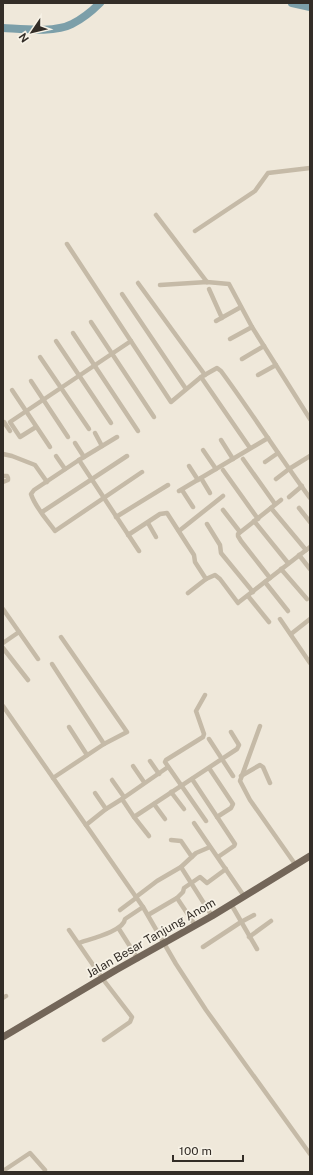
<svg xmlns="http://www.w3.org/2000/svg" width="313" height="1175" font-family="'Public Sans',sans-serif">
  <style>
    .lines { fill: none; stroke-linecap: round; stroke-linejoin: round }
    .river { stroke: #7c9fa9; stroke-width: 8 }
    .minor { stroke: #c5baa7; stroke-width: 4.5 }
    .primary { stroke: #736659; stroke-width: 7 }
    .labels { text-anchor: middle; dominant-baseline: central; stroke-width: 3.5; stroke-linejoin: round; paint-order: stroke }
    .street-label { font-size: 12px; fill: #332d27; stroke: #f7f2e6 }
  </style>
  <rect width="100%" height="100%" fill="#efe8da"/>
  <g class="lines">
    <g class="river">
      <path d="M292 3 310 7"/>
      <path d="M3 28C22 29 55 33 72 24 82 19 92 11 100 3"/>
    </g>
    <g class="minor">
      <path d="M156 215 207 282"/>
      <path d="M195 231 255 191 268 173 310 168"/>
      <path d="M67 244 171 402 201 377 217 368 221 371C252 413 279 456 310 498"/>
      <path d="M138 283 205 375"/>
      <path d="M160 285 207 282 229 284 252 327 310 419"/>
      <path d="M209 289 222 318"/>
      <path d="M122 294 186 389"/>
      <path d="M216 321 241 307"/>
      <path d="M91 322 154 417"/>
      <path d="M73 333 138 431"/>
      <path d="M230 339 252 327"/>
      <path d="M56 341 111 423"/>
      <path d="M40 357 89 429"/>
      <path d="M242 359 264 346"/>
      <path d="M258 375 276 365"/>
      <path d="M201 377 250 448"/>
      <path d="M31 381 68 437"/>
      <path d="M12 390 50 447"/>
      <path d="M3 422H4L10 431"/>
      <path d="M36 427 20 437 10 422 131 341"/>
      <path d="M95 433 102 446"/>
      <path d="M117 437 79 460 34 490 31 494C35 507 47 520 55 531L142 472"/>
      <path d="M221 440 233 459"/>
      <path d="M75 443 84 457"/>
      <path d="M203 450 216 469"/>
      <path d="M3 454 12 456 35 465 47 482"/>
      <path d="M56 456 65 469"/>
      <path d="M243 459 275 504"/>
      <path d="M79 460 139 551"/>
      <path d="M265 462 278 453"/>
      <path d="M189 466 198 480"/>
      <path d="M223 470 258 519"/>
      <path d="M3 476H7L8 478V480L3 482"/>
      <path d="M201 478 210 493"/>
      <path d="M276 479 289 469 310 456"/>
      <path d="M182 490 193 507"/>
      <path d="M179 491 268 438"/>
      <path d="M289 497 302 486"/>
      <path d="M271 508 306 550"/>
      <path d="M299 508 310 522"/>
      <path d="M223 510 240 532"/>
      <path d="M42 512 127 456"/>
      <path d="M116 517 168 485"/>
      <path d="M254 521 288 563"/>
      <path d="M148 523 156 537"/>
      <path d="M207 524 220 545 221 553 253 592"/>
      <path d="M179 531 223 496"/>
      <path d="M128 535 160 514 167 513 194 555 195 562 206 579"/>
      <path d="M299 555 310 569"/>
      <path d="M281 569 307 599"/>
      <path d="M270 578 241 541 238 536V534L281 500"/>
      <path d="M265 582 288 611"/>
      <path d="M188 593 206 579 215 575 220 579 238 603 239 602 310 547"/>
      <path d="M248 596 269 622"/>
      <path d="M3 609 38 659"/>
      <path d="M280 619 310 663"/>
      <path d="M291 634 310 619"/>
      <path d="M3 643 19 632"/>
      <path d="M3 648 28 680"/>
      <path d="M52 664 104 744"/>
      <path d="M205 695 196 711 204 734 203 737 166 760 165 762 206 821"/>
      <path d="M3 706 143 907 176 964 206 1010 310 1154"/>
      <path d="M260 726 240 781 250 800 295 864"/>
      <path d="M69 727 87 755"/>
      <path d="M209 739 233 776"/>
      <path d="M150 761 159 774"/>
      <path d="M133 766 144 782"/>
      <path d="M209 768 233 804 231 808 217 817"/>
      <path d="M241 776 260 765 263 767 270 783"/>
      <path d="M53 778 104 744 127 732 61 637"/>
      <path d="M192 779 235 844 234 846 218 857"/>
      <path d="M112 780 124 797"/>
      <path d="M171 792 184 809"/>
      <path d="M95 793 106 809"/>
      <path d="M122 799 168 767"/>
      <path d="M154 804 165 819"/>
      <path d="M134 817 149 836"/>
      <path d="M194 823 244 896"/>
      <path d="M86 825 106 809 122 799 134 817 237 749 239 745 231 732"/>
      <path d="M171 840 181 841 192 857"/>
      <path d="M181 867 212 916"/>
      <path d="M136 897 157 881 181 867 196 853 210 847"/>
      <path d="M177 898 195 925"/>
      <path d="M231 904 257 949"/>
      <path d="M120 910 136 898"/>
      <path d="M148 915 177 898 183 892 184 888 200 877 207 883 226 869"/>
      <path d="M119 929 138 959"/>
      <path d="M69 930 102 978 132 1017 130 1022 104 1040"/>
      <path d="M249 937 271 921"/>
      <path d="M79 943C90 939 124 931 125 919L143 907"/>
      <path d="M203 947 241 922 254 915"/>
      <path d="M3 998 6 996"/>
      <path d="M3 1171 30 1153 45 1170"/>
    </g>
    <path class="primary" d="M3 1037 116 970 212 916 310 856"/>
  </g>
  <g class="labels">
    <g class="street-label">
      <text transform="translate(151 938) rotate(-30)">Jalan Besar Tanjung Anom</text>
    </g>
  </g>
  <rect width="313" height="1175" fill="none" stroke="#332d27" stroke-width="8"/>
  <g transform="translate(32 32) rotate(235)" stroke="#f7f2e6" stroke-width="3" paint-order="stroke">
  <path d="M0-3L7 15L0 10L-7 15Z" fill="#332d27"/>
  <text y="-6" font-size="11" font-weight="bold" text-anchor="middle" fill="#332d27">N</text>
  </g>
  <path d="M173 1155v6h70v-6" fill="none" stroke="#332d27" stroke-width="2"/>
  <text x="179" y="1155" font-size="12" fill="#332d27" stroke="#f7f2e6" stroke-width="3" paint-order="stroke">100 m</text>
</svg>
